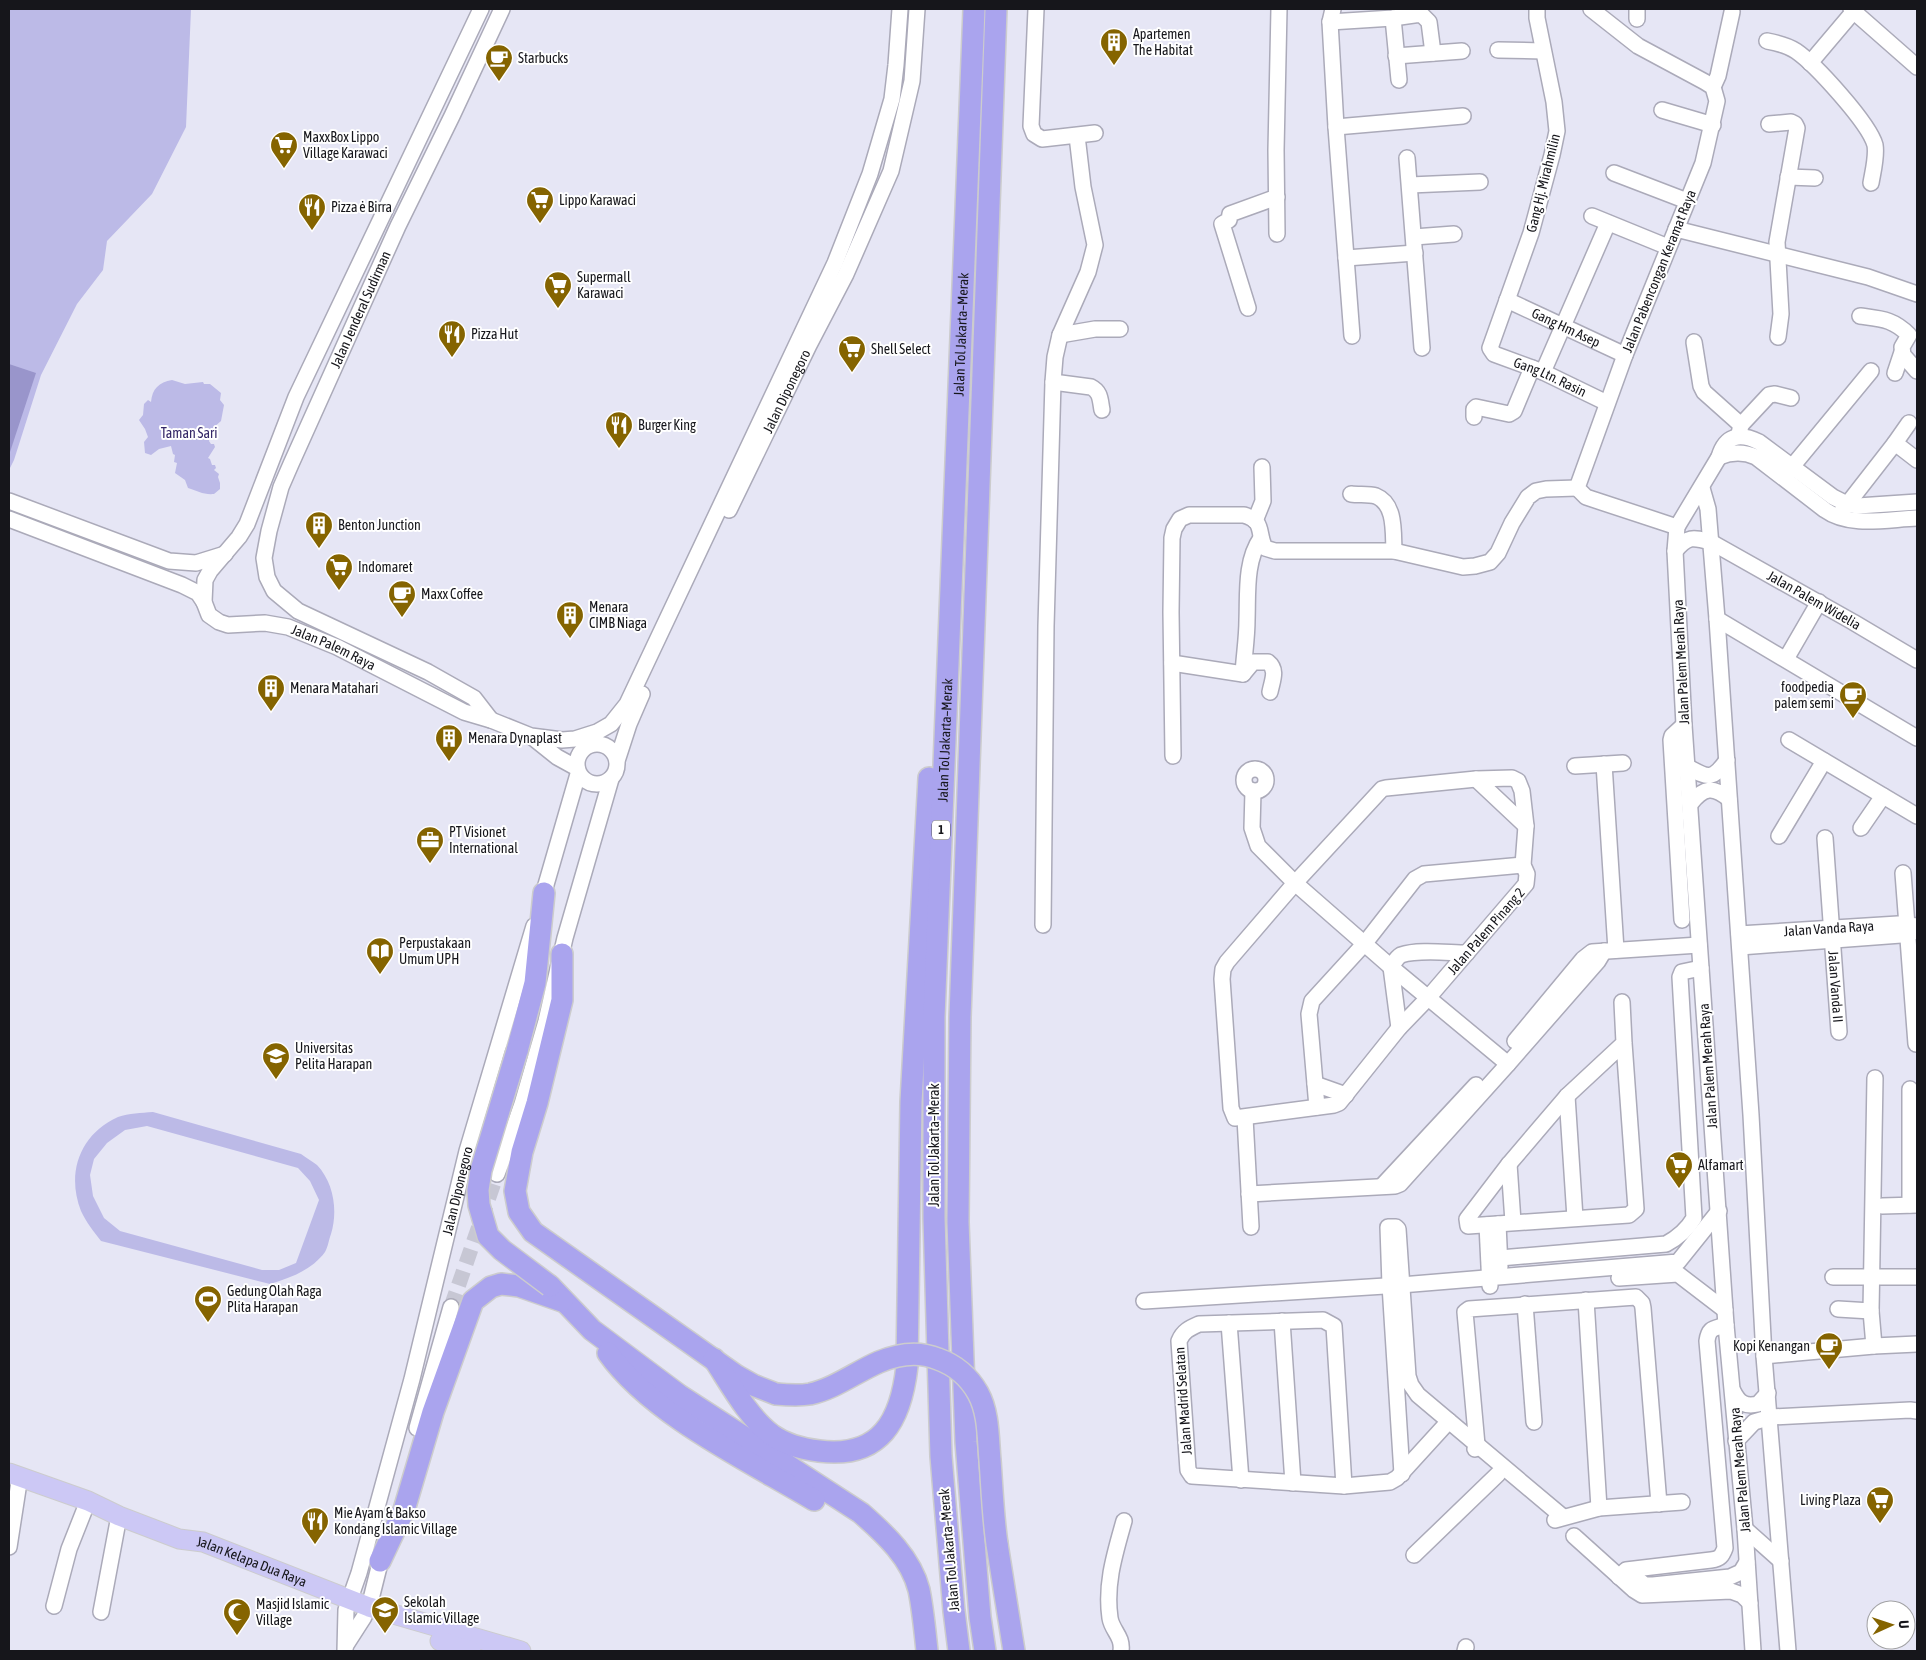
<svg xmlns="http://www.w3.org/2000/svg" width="1926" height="1660" font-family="'Asap Condensed',sans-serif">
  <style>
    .green { fill: #bcbae7; fill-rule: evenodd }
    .water { fill: #9995cb }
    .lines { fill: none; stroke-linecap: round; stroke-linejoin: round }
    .minor-tunnel { stroke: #c7c7d4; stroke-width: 15; stroke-dasharray: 15 8; stroke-linecap: butt }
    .minor-casing { stroke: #abaab9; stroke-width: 18 }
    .major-casing { stroke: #cccccd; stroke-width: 21 }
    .highway-casing { stroke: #cccccd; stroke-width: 24 }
    .minor { stroke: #fff; stroke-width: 15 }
    .major { stroke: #ccc8f5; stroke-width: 19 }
    .highway { stroke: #aaa4ee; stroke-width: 21 }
    .highway-bridge-casing { stroke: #cccccd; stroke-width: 24; stroke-linecap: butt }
    .highway-bridge { stroke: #aaa4ee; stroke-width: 21 }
    .labels { text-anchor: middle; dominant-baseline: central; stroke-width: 4; stroke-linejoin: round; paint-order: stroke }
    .shield { fill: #fff; stroke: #5c5c5f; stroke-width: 1 }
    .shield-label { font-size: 12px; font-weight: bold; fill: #16161b }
    .poi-label { font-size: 14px; fill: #16161b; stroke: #fff; text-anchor: start }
    .street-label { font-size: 14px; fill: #16161b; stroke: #fff }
    .park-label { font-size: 14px; fill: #322566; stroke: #fff }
  </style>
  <rect width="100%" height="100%" fill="#e6e6f5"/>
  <g class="green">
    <path d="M9 9H191L186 127 152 194 107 241 103 270 77 304 41 375 14 460 9 470Z"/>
    <path d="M172 380 185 384 203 382 204 384H210L221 393 220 400 224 405 221 421 213 428 209 441 211 444H214L215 447 208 458 210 459 212 465H215L216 468 214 470 219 474 218 477 220 483V489L214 494C204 495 197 491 188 488L185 480 175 473 177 463 174 462 175 455 173 454 171 446 159 449 151 455 145 453 144 442 148 437 145 429 139 420 143 415 144 404 148 400 151 402C152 389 159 382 172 380Z"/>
    <path d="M153 1112 301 1154C306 1158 312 1161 317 1165 334 1183 338 1211 331 1234 329 1239 328 1247 325 1252 312 1270 290 1278 270 1284L101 1241C94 1232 86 1222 81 1211 66 1173 80 1134 118 1117 129 1113 141 1113 153 1112ZM147 1126 298 1168 310 1181 319 1200 296 1263 279 1270H262L120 1231 104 1218 93 1196 90 1175 94 1159 107 1143 125 1130Z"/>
  </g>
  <path class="water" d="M9 364 36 373 9 455Z"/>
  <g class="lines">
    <path class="minor-tunnel" d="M451 1307 497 1174"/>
    <g class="minor-casing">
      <g id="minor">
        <path id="s1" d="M481 9 296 397 247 524 239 537 210 571 205 580 204 602 209 615 219 622 228 625 265 623 288 627 337 647 464 712 491 720 531 736 562 740 575 739 597 732 611 724 627 704 835 263 870 174 892 99 896 65 900 9"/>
        <path d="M1036 9 1031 126 1034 134 1042 139 1095 133"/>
        <path d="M1333 9 1330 22 1336 127 1352 336"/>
        <path id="s2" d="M1537 9V18L1554 102 1557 131 1552 155 1531 233 1490 348 1494 354 1543 372 1607 403"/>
        <path d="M1591 9 1638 46 1705 82 1713 87 1717 101 1703 163 1625 355 1577 488 1586 497 1677 527"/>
        <path d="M1637 9V19"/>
        <path d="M1851 9 1917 67"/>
        <path d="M1393 18 1399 80"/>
        <path d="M1330 22 1393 18 1421 14 1429 22 1433 53"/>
        <path d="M1767 41C1778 43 1787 45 1796 51 1815 64 1869 123 1875 145 1877 156 1873 171 1871 183"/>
        <path d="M1498 50 1543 51"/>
        <path d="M1396 56 1462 51"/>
        <path d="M1810 63 1854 11"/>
        <path d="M1713 87 1718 76 1732 12"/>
        <path d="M1662 110 1713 125"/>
        <path d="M1769 124 1791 122 1795 124 1797 128 1777 242 1781 314 1778 337"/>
        <path d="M1336 127 1463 116"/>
        <path d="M1407 158 1422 348"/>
        <path d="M1614 173 1687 201"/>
        <path d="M1788 177 1815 178"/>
        <path d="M1410 185 1480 182"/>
        <path d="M1592 216 1668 247"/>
        <path d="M1676 229 1868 277 1917 294"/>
        <path d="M1277 234 1276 150 1279 9"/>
        <path d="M1414 237 1454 234"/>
        <path d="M1346 258 1415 253"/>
        <path id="s3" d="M1507 300 1625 355"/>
        <path d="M1248 308 1222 224 1229 220 1230 214 1277 197"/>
        <path d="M1860 316C1882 319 1893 319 1909 335L1902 347 1903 355 1917 371"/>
        <path d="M1060 335 1095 329H1120"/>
        <path d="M1694 342 1701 386 1704 392 1741 425"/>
        <path d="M1543 372 1608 223"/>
        <path d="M1895 373 1902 352"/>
        <path d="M1053 382 1091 387C1101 392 1100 400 1102 410"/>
        <path d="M1474 417V409L1476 407 1509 414 1514 411 1532 368"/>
        <path d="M1909 423 1895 443 1917 460"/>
        <path d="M1739 434 1741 425 1769 395 1775 394 1791 398"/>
        <path d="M1719 457C1731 452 1743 451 1756 457L1825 510C1850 528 1888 519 1917 518"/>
        <path d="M1786 474 1871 371"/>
        <path d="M1702 488 1708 509 1717 619 1751 1115 1764 1356 1788 1651"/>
        <path d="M1351 494C1359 495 1369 494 1376 496 1396 504 1393 533 1394 551"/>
        <path d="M9 501 169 561 196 563 225 554"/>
        <path id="s4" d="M729 510 809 345 846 274 891 171 912 81 917 9"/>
        <path d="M1842 511 1895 443"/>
        <path d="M9 519 182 585 198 593 204 602"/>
        <path d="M1255 521 1263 501 1262 467"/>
        <path d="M1261 538C1245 561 1248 593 1247 620 1247 638 1244 656 1243 674L1253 662H1268C1278 670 1272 681 1270 692"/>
        <path id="s5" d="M1675 551C1688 536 1692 537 1711 542L1853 622 1917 660"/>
        <path d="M1717 619 1917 738"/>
        <path d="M1786 659 1819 602"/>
        <path d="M1172 663 1243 674"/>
        <path id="s6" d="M491 720 474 698 428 672 298 611 274 591 267 577 264 558 269 531 281 487 291 464 398 226 452 116 502 9"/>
        <path d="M532 737 557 757 577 768"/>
        <path d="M1789 740 1917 816"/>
        <circle cx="597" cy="764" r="20"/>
        <path d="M1173 756 1171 612 1172 538 1174 529 1180 519 1189 515H1244C1265 521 1257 533 1265 548L1275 551H1394L1463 567 1475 566 1490 562 1498 553 1512 523 1528 497 1536 491 1546 489 1577 488"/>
        <path d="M617 761 629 724 642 694"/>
        <path d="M1604 764 1616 950"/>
        <path d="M1575 766 1623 763"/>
        <path d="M1688 767C1708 778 1712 781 1727 760"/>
        <circle cx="1255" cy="780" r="11"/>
        <path d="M1512 778 1518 781 1522 791 1526 826 1523 865 1527 874 1526 884 1428 998 1399 1028 1339 1103 1334 1105 1235 1118 1231 1108 1222 979 1223 969 1227 962 1295 883 1382 789 1386 788 1476 779Z"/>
        <path d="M1476 779 1526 826"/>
        <path d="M1253 791 1252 828 1258 846 1295 883 1391 967 1508 1064"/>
        <path d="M1691 803C1704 787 1713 786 1729 799"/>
        <path d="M1861 828 1883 796"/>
        <path d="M1779 836 1824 761"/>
        <path id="s7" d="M1825 838 1839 1032"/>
        <path d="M1903 873 1916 1044"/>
        <path d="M541 902 578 774"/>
        <path d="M1682 920 1671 740 1672 736 1684 725"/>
        <path d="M1043 925 1046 626 1053 382 1055 357 1060 335 1088 272 1095 245 1083 187 1077 136"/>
        <path id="s8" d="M1739 934 1898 924 1917 926"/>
        <path d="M1740 947 1901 935 1917 931"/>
        <path d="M1622 1002 1624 1043 1636 1209 1629 1215 1468 1226 1467 1219 1509 1164 1567 1096 1624 1043"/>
        <path d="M1399 1028 1391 967C1394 963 1396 958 1401 955 1418 949 1449 953 1467 953"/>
        <path d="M1515 1041 1583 959 1592 952 1699 945"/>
        <path d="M1315 1084 1346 1095"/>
        <path d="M1910 1089V1205"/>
        <path d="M1567 1096 1575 1218"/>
        <path d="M1317 1107 1309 1014 1312 1001 1365 943 1415 879 1424 874 1523 865"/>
        <path d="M1245 1118 1251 1227"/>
        <path d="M1509 1164 1513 1222"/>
        <path d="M497 1174 522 1104 546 1021 565 938 611 779"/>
        <path d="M1382 1186 1476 1085"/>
        <path d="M1249 1194 1395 1186 1400 1184 1508 1064 1598 961 1604 951"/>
        <path d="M1882 1206 1917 1205"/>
        <path d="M1498 1224 1500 1267"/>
        <path d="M1487 1225 1490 1286"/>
        <path d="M1500 1258 1666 1244C1679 1237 1687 1230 1694 1218L1680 977 1682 972 1701 968"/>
        <path d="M1833 1277H1917"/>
        <path d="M1619 1278 1678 1274 1725 1310"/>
        <path d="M1586 1300 1599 1508"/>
        <path d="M1144 1301 1401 1285 1678 1262 1719 1211"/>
        <path d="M1525 1304 1534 1422"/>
        <path d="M1838 1309 1871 1311"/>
        <path d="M1323 1320 1334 1326 1344 1486 1192 1476 1188 1470 1179 1341C1183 1331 1190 1328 1199 1324Z"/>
        <path d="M1282 1321 1293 1483"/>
        <path d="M1229 1323 1241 1480"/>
        <path d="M1874 1346 1871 1311 1875 1078"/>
        <path d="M1764 1356 1874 1346 1917 1344"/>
        <path d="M1733 1391C1739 1403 1745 1407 1758 1404L1768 1393"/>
        <path d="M417 1428 451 1307"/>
        <path d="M1736 1441 1754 1422 1771 1417 1910 1410 1917 1411"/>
        <path d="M1475 1449 1477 1445 1465 1312 1469 1309 1636 1297 1642 1303 1643 1308 1659 1504"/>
        <path d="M1402 1474 1390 1285 1388 1227H1396L1398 1229 1408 1376 1411 1385 1418 1395 1563 1517"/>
        <path d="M1344 1486 1390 1482 1397 1478 1449 1421"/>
        <path d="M1555 1520 1599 1508 1682 1502"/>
        <path d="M1745 1529 1781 1561"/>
        <path d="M1574 1536 1634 1590 1642 1595 1731 1591 1742 1595 1750 1603"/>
        <path d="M9 1547 20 1476"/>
        <path d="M1414 1555 1498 1474"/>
        <path d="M1630 1573 1645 1585H1653L1730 1577 1741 1572 1747 1562"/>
        <path d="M1619 1577 1626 1570 1711 1560C1720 1559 1722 1556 1725 1548L1707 1341C1709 1327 1714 1329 1726 1325"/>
        <path d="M54 1606 69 1549 88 1501"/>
        <path d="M369 1607 383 1551"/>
        <path d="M101 1612 119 1516"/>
        <path d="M346 1645 364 1617"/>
        <path id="s9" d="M345 1651 346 1610 359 1573 412 1379 467 1151 534 926"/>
        <path d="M1121 1651C1123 1636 1112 1631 1110 1618 1105 1584 1115 1553 1124 1521"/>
        <path d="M1465 1651 1466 1647"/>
        <path d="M1753 1651 1745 1529 1726 1325 1684 725 1675 551 1677 527 1719 457C1725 436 1739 432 1759 442L1833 497 1847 504 1858 506 1917 502"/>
      </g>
    </g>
    <g class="major-casing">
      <g id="major">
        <path id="s10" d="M9 1473 88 1501 119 1516 179 1539 203 1542 369 1607 521 1651"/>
        <path d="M440 1641 471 1651"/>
      </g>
    </g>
    <g class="highway-casing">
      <g id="highway">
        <path d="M562 954V1000L537 1103 522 1152 515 1191 519 1212 533 1232 737 1376 753 1385 776 1394"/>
        <path d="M517 1051 535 983 544 893"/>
        <path d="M550 1286 592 1330 679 1395 861 1513C885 1534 911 1558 919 1590 923 1610 925 1631 927 1651"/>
        <path d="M608 1353C652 1415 749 1461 814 1500"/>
        <path d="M714 1359C731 1385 748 1417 772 1435 786 1445 803 1449 819 1451 881 1459 901 1420 907 1366L911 1102 929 778"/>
        <path d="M997 1544 1014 1651"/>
        <path d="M380 1561 404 1510 433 1412 473 1301 491 1287 501 1284 519 1286 562 1301"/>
        <path id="s11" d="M959 1651 954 1611 941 1456 934 1218V1017L974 9"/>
        <path d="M985 1651 980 1617 966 1442 958 1222 960 1017 996 9"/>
      </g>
    </g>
    <use href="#minor" class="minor"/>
    <use href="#major" class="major"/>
    <use href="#highway" class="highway"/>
    <g class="highway-bridge-casing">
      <g id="highway-bridge">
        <path d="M517 1051 481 1170 478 1190 479 1205 488 1236 502 1250 550 1286"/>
        <path d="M776 1394C787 1395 798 1396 810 1394 834 1389 856 1372 879 1362 898 1354 919 1351 938 1359 955 1365 969 1377 978 1393 989 1413 988 1438 990 1460 992 1488 993 1516 997 1544"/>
      </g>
    </g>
    <use href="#highway-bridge" class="highway-bridge"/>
  </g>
  <defs>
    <g id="building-pin" transform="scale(1.4375)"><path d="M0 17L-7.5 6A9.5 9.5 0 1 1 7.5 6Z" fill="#856400" stroke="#fff"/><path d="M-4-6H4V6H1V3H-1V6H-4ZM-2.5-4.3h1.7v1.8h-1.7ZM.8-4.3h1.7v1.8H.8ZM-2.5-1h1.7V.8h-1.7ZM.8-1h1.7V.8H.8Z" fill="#fff"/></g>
    <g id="cafe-pin" transform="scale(1.4375)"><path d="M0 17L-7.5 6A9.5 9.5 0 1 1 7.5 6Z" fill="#856400" stroke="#fff"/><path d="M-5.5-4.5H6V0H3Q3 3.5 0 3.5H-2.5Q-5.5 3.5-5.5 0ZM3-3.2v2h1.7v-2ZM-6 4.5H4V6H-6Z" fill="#fff"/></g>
    <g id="supermarket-pin" transform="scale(1.4375)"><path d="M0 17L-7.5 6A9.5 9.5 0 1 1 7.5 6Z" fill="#856400" stroke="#fff"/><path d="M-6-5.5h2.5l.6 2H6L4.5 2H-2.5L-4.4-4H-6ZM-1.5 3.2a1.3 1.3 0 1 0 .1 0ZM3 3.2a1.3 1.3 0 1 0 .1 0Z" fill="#fff"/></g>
    <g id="restaurant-pin" transform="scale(1.4375)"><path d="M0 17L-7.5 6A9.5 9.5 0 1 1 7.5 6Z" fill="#856400" stroke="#fff"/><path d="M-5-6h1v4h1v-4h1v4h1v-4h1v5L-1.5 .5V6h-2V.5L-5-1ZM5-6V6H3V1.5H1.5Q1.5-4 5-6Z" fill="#fff"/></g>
    <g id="office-pin" transform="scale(1.4375)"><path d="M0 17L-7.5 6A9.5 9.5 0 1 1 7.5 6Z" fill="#856400" stroke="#fff"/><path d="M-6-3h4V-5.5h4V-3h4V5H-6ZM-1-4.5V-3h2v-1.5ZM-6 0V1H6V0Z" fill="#fff"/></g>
    <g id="library-pin" transform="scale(1.4375)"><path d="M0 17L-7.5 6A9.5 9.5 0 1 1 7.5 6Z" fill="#856400" stroke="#fff"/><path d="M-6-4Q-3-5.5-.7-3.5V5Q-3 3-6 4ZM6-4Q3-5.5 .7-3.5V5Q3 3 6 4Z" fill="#fff"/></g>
    <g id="university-pin" transform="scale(1.4375)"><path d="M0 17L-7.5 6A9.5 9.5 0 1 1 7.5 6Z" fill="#856400" stroke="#fff"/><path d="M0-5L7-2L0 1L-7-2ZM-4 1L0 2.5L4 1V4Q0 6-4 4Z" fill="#fff"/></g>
    <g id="stadium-pin" transform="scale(1.4375)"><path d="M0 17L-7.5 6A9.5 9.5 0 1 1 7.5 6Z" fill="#856400" stroke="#fff"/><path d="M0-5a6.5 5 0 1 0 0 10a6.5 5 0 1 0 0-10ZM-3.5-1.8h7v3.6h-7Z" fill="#fff"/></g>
    <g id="school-pin" transform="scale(1.4375)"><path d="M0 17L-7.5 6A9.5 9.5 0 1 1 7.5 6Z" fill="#856400" stroke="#fff"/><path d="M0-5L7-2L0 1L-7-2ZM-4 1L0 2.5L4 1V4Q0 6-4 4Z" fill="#fff"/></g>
    <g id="mosque-pin" transform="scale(1.4375)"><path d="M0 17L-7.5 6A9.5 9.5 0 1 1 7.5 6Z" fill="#856400" stroke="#fff"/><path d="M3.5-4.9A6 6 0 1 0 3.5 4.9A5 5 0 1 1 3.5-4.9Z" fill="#fff"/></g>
  </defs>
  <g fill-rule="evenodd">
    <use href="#building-pin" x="1114" y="42"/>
    <use href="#cafe-pin" x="499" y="58"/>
    <use href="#supermarket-pin" x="284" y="145"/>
    <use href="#supermarket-pin" x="540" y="200"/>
    <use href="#restaurant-pin" x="312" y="207"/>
    <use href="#supermarket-pin" x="558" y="285"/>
    <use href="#restaurant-pin" x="452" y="334"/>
    <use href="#supermarket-pin" x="852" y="349"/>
    <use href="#restaurant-pin" x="619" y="425"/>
    <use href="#building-pin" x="319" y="525"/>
    <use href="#supermarket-pin" x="339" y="567"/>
    <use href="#cafe-pin" x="402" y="594"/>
    <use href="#building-pin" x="570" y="615"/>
    <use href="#building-pin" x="271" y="688"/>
    <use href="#cafe-pin" x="1853" y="695"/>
    <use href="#building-pin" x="449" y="738"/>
    <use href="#office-pin" x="430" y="840"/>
    <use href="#library-pin" x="380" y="951"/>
    <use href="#university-pin" x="276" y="1056"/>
    <use href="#supermarket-pin" x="1679" y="1165"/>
    <use href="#stadium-pin" x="208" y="1299"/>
    <use href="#cafe-pin" x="1829" y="1346"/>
    <use href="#supermarket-pin" x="1880" y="1500"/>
    <use href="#restaurant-pin" x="315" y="1521"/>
    <use href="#school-pin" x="385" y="1610"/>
    <use href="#mosque-pin" x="237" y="1612"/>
  </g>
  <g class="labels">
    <rect class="shield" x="932" y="820.5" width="18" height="19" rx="4"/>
    <g class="shield-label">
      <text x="941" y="830">1</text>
    </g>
    <g class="poi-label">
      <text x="1133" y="34">Apartemen<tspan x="1133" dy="16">The Habitat</tspan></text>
      <text x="518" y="58">Starbucks</text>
      <text x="303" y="137">MaxxBox Lippo<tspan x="303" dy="16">Village Karawaci</tspan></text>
      <text x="559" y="200">Lippo Karawaci</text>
      <text x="331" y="207">Pizza ė Birra</text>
      <text x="577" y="277">Supermall<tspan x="577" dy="16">Karawaci</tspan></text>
      <text x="471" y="334">Pizza Hut</text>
      <text x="871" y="349">Shell Select</text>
      <text x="638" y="425">Burger King</text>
      <text x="338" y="525">Benton Junction</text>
      <text x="358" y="567">Indomaret</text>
      <text x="421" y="594">Maxx Coffee</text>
      <text x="589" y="607">Menara<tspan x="589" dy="16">CIMB Niaga</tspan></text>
      <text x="1834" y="687" text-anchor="end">foodpedia<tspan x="1834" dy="16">palem semi</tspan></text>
      <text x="290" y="688">Menara Matahari</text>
      <text x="468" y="738">Menara Dynaplast</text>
      <text x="449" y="832">PT Visionet<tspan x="449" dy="16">International</tspan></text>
      <text x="399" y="943">Perpustakaan<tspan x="399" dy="16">Umum UPH</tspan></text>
      <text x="295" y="1048">Universitas<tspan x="295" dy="16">Pelita Harapan</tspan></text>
      <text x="1698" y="1165">Alfamart</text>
      <text x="227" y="1291">Gedung Olah Raga<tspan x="227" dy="16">Plita Harapan</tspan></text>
      <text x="1810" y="1346" text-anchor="end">Kopi Kenangan</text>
      <text x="1861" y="1500" text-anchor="end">Living Plaza</text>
      <text x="334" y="1513">Mie Ayam &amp; Bakso<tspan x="334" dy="16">Kondang Islamic Village</tspan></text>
      <text x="404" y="1602">Sekolah<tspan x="404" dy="16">Islamic Village</tspan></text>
      <text x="256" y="1604">Masjid Islamic<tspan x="256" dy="16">Village</tspan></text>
    </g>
    <g class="street-label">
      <text transform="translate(1543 183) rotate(-76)">Gang Hj. Mirahmilin</text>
      <text transform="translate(1659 271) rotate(-68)">Jalan Pabencongan Keramat Raya</text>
      <text stroke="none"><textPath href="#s6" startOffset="558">Jalan Jenderal Sudirman</textPath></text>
      <text stroke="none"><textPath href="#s3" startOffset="65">Gang Hm Asep</textPath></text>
      <text stroke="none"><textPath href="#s11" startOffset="1318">Jalan Tol Jakarta–Merak</textPath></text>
      <text stroke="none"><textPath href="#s2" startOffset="419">Gang Ltn. Rasin</textPath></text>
      <text stroke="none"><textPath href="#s4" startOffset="132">Jalan Diponegoro</textPath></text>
      <text stroke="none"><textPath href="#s5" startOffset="159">Jalan Palem Widelia</textPath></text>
      <text stroke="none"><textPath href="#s1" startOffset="804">Jalan Palem Raya</textPath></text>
      <text transform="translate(1681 662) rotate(-93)">Jalan Palem Merah Raya</text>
      <text stroke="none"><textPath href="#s11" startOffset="912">Jalan Tol Jakarta–Merak</textPath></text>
      <text stroke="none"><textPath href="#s8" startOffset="90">Jalan Vanda Raya</textPath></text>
      <text transform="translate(1486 931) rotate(-49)">Jalan Palem Pinang 2</text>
      <text stroke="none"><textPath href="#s7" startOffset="149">Jalan Vanda II</textPath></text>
      <text transform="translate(1708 1066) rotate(-94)">Jalan Palem Merah Raya</text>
      <text transform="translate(934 1145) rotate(-90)">Jalan Tol Jakarta–Merak</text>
      <text stroke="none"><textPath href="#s9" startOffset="475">Jalan Diponegoro</textPath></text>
      <text transform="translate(1183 1401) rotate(-94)">Jalan Madrid Selatan</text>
      <text transform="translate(1740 1470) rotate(-95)">Jalan Palem Merah Raya</text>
      <text transform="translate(949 1550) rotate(-95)">Jalan Tol Jakarta–Merak</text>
      <text stroke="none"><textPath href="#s10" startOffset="259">Jalan Kelapa Dua Raya</textPath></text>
    </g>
    <g class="park-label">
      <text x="189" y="433">Taman Sari</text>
    </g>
  </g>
  <rect width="1926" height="1660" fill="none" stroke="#16161b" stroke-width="20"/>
  <g transform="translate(1891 1625) rotate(87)"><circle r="24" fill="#ffffff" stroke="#a2a2a4"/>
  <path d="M0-4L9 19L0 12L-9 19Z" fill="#856400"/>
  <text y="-8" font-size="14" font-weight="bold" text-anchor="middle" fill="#16161b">U</text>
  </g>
</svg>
